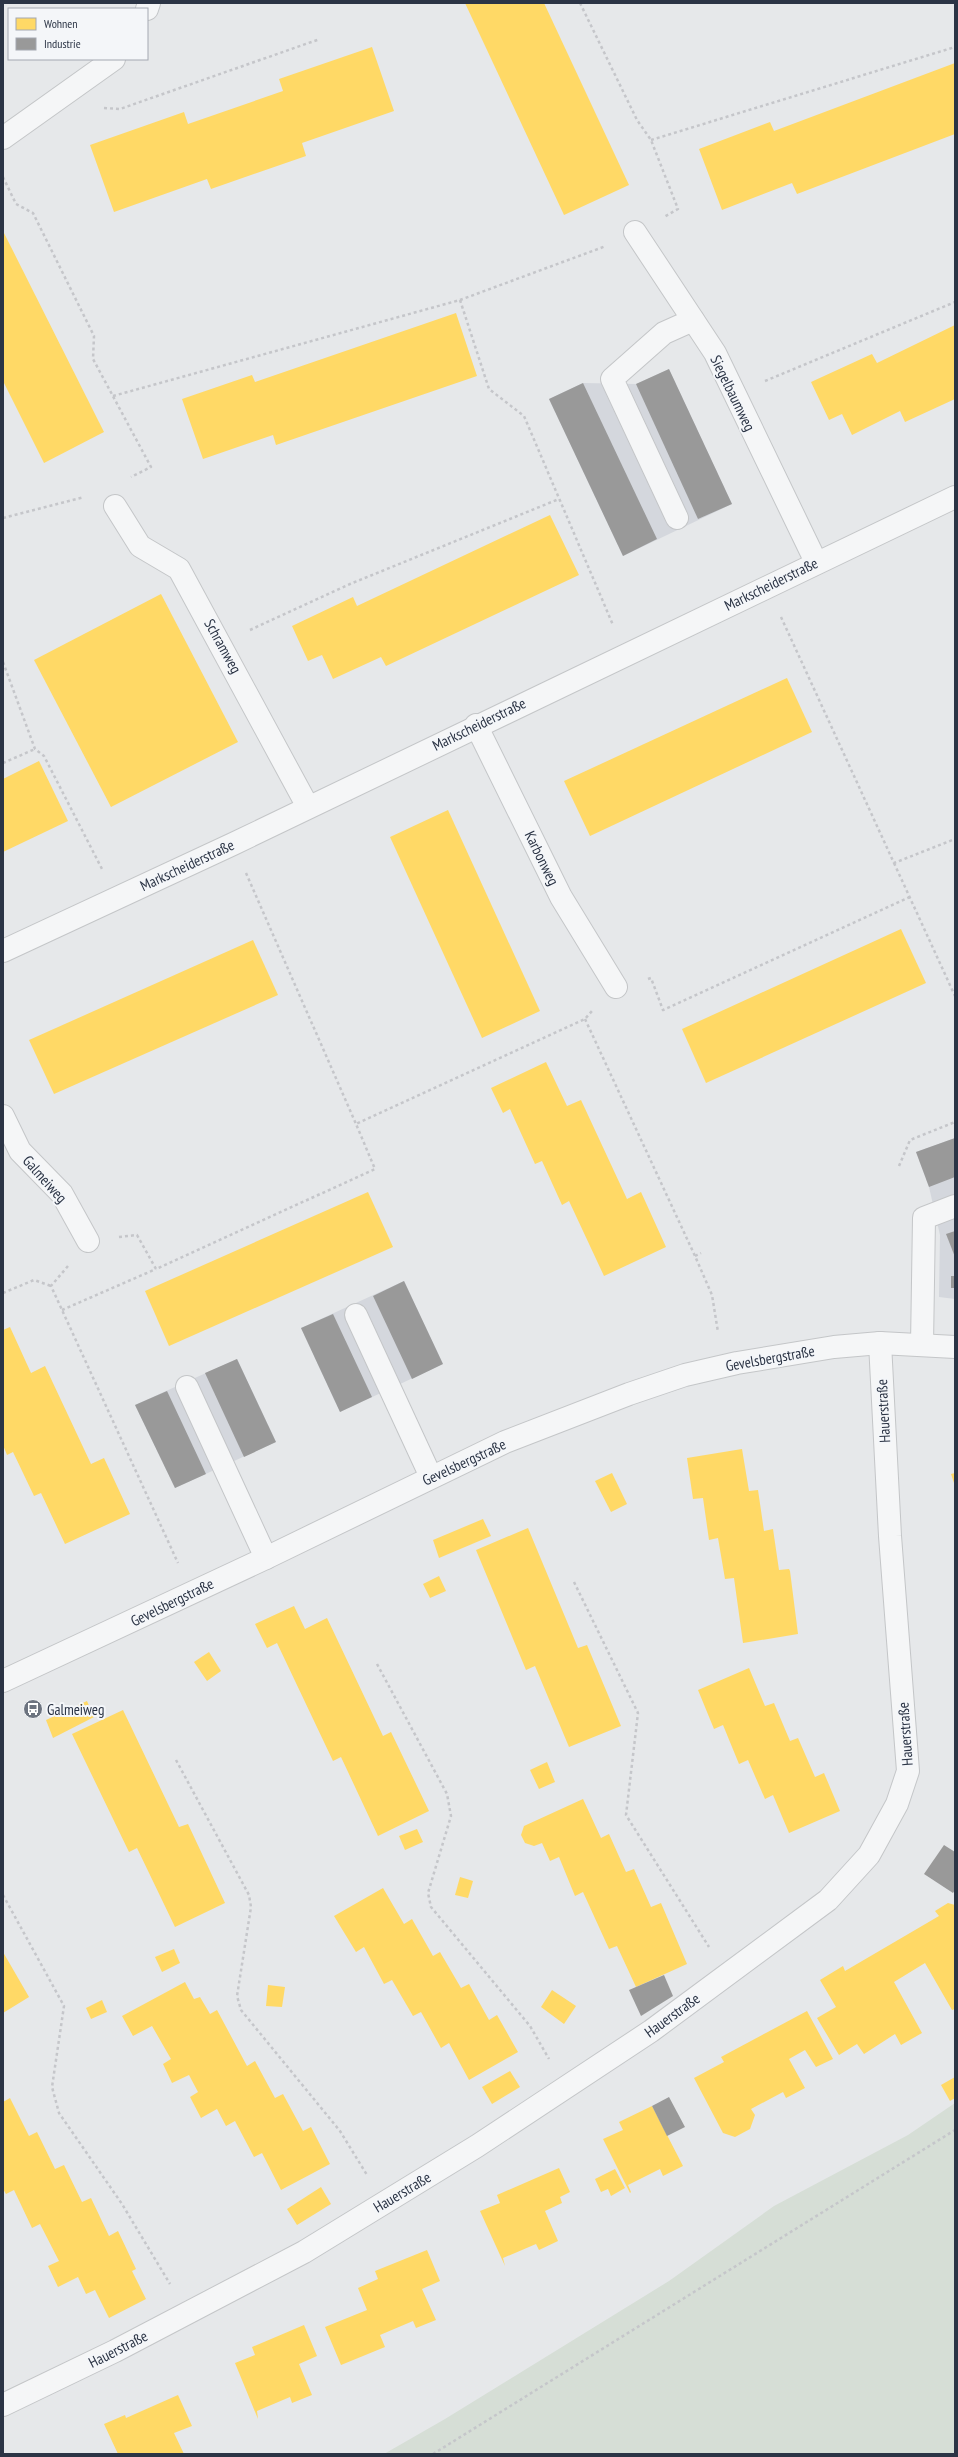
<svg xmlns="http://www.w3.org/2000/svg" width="958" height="2457" font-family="'PT Sans Narrow',sans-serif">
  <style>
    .built { fill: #d4d7dd }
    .green { fill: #d6ded6 }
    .homes { fill: #ffd966 }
    .industry { fill: #999 }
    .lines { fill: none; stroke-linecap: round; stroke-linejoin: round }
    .minor-casing { stroke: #c4c6c8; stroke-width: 24 }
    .path { stroke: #c5c6ca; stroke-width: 2.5; stroke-dasharray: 3 3; stroke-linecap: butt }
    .minor { stroke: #f5f6f7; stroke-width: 22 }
    .labels { text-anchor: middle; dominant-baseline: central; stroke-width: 4; stroke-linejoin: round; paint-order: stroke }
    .street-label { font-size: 15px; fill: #2b3445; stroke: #f4f6f9 }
    .poi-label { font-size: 15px; fill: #2b3445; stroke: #f4f6f9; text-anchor: start }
  </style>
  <rect width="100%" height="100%" fill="#e6e8ea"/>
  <g class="built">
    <path d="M669 369 732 504 623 556 549 399 583 383 636 384Z"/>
    <path d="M955 1138V1299L939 1297 940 1235 929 1187 916 1152Z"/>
    <path d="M404 1281 443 1364 340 1412 301 1328Z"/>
    <path d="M237 1359 276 1442 175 1488 135 1405Z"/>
  </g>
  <path class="green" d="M955 2103V2454H384L445 2419 669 2281 774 2206 908 2135Z"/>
  <g class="homes">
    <path d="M465 3H544L629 185 564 215Z"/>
    <path d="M372 47 394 111 302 143 306 156 211 189 207 179 114 212 90 145 184 112 188 124 283 91 279 79Z"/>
    <path d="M955 63V134L797 194 792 183 722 210 699 149 770 122 774 131Z"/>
    <path d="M3 231 104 432 44 463 3 381Z"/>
    <path d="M456 313 477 376 276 445 273 435 203 459 182 399 252 375 255 382Z"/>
    <path d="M955 325V399L905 422 900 411 852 435 842 414 829 420 811 382 872 354 877 363Z"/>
    <path d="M550 515 579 575 386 666 381 657 333 679 322 655 308 661 292 626 353 597 357 606Z"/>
    <path d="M161 594 238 742 111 807 34 660Z"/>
    <path d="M787 678 812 732 590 836 564 781Z"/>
    <path d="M39 761 68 821 3 852V779Z"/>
    <path d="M448 810 540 1011 482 1038 390 837Z"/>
    <path d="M901 929 926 983 706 1083 682 1029Z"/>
    <path d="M253 940 278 995 54 1094 29 1040Z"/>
    <path d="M546 1062 567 1106 581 1100 627 1199 641 1192 666 1247 604 1276 569 1201 562 1205 542 1161 535 1164 510 1109 503 1113 491 1088Z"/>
    <path d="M368 1192 393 1247 169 1346 145 1291Z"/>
    <path d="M10 1327 31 1373 45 1366 91 1464 104 1458 130 1514 65 1544 41 1493 34 1496 13 1452 7 1455 3 1445V1330Z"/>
    <path d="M742 1449 749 1491 758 1490 764 1531 773 1529 779 1570 789 1569 790 1571 798 1634 743 1643 734 1578 725 1579 718 1538 709 1540 703 1498 693 1499 687 1458Z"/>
    <path d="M612 1473 627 1504 611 1512 595 1481Z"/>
    <path d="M955 1473V1486L951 1474Z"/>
    <path d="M483 1519 491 1536 439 1558 433 1540Z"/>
    <path d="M528 1528 578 1648 587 1645 621 1726 569 1747 535 1666 526 1670 476 1550Z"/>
    <path d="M439 1576 446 1591 430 1598 423 1584Z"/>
    <path d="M294 1606 305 1629 327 1618 383 1736 391 1732 429 1811 378 1836 341 1757 333 1761 277 1643 267 1648 255 1624Z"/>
    <path d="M209 1652 221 1671 207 1681 194 1662Z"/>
    <path d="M749 1668 765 1706 774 1703 790 1741 798 1738 815 1777 824 1773 840 1811 789 1833 773 1795 765 1799 748 1760 739 1764 723 1725 714 1729 698 1690Z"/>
    <path d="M87 1701 94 1717 53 1738 46 1720Z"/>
    <path d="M123 1710 179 1827 188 1824 225 1903 175 1927 137 1848 129 1852 72 1734Z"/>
    <path d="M547 1762 555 1782 539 1789 530 1770Z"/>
    <path d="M583 1799 601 1838 609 1834 626 1872 634 1869 651 1907 661 1903 687 1964 636 1987 617 1946 609 1949 583 1892 575 1896 559 1857 550 1861 542 1843 534 1846 525 1843 521 1835 524 1826Z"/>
    <path d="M417 1829 423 1842 405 1850 399 1836Z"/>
    <path d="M460 1877 473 1881 468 1898 455 1895Z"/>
    <path d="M383 1888 404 1924 412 1919 433 1956 440 1952 461 1988 469 1984 489 2020 497 2015 518 2052 469 2080 449 2043 441 2048 421 2012 413 2016 392 1980 384 1984 364 1947 356 1952 334 1916Z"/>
    <path d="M948 1903 955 1905V2009L952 2010 925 1963 894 1982 922 2033 901 2045 895 2034 864 2054 857 2044 839 2055 817 2018 836 2007 820 1980 843 1966 845 1971 939 1916 935 1911Z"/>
    <path d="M174 1949 180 1963 162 1972 155 1957Z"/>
    <path d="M3 1952 29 1997 3 2013Z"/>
    <path d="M185 1982 194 1999 200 1997 210 2014 217 2010 247 2066 255 2061 275 2098 283 2094 303 2131 311 2127 330 2164 281 2190 262 2153 254 2157 235 2121 226 2126 217 2109 201 2118 190 2097 198 2092 189 2075 172 2083 163 2064 171 2059 152 2026 133 2036 122 2016Z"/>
    <path d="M268 1985 285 1987 282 2007 266 2006Z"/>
    <path d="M552 1990 576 2006 564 2024 541 2007Z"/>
    <path d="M102 2000 107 2012 91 2019 86 2008Z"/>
    <path d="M807 2011 833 2059 816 2067 805 2050 789 2059 805 2088 786 2098 783 2092 751 2109 755 2115 750 2129 735 2137 723 2133 694 2078 724 2062 721 2057Z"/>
    <path d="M510 2071 520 2087 492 2104 482 2087Z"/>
    <path d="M955 2077V2098L950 2101 941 2085Z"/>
    <path d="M10 2098 29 2136 37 2132 55 2169 64 2165 82 2202 91 2198 109 2236 118 2231 136 2269 132 2271 146 2299 109 2318 95 2290 86 2294 78 2277 58 2287 48 2266 59 2261 40 2224 32 2228 14 2190 6 2194 3 2189V2102Z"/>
    <path d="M652 2106 683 2166 663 2176 660 2169 628 2185 631 2192 630 2193 603 2139 623 2130 619 2122Z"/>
    <path d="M559 2168 570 2192 560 2197 562 2203 545 2211 558 2241 539 2250 536 2244 503 2258 505 2266 480 2211 500 2203 497 2195Z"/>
    <path d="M615 2169 625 2188 611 2196 608 2189 601 2192 595 2179Z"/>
    <path d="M321 2187 331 2204 297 2225 287 2209Z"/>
    <path d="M427 2250 440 2281 422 2289 436 2320 416 2328 413 2321 380 2335 385 2347 341 2365 325 2327 367 2310 358 2288 378 2279 375 2271Z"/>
    <path d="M304 2325 317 2356 299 2364 312 2395 292 2403 290 2397 257 2411 258 2419 235 2363 255 2355 252 2347Z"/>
    <path d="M178 2395 192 2426 174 2433 184 2454H118L104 2424 125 2415 126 2418Z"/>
  </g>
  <g class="industry">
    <path d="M669 369 732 504 698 519 636 384Z"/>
    <path d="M583 383 657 539 623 556 549 399Z"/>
    <path d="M955 1138V1177L929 1187 916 1152Z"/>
    <path d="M955 1231V1257L946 1234Z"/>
    <rect x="951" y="1276" width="4" height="12"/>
    <path d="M404 1281 443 1364 412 1379 373 1296Z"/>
    <path d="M333 1314 372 1397 340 1412 301 1328Z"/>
    <path d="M237 1359 276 1442 244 1457 205 1373Z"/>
    <path d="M167 1391 206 1474 175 1488 135 1405Z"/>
    <path d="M944 1845 955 1852V1890L953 1893 924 1874Z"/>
    <path d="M664 1975 673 1996 641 2016 629 1990Z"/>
    <path d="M669 2097 685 2127 667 2136 652 2106Z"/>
  </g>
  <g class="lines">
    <g class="minor-casing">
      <g id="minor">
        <path d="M147 9 149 3"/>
        <path d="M3 138 114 59"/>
        <path d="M635 232 715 353 816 562"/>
        <path d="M115 506 140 546 179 569 308 807"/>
        <path d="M677 518 612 379 664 333 693 320"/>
        <path d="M476 725 561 897 616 987"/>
        <path d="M3 951 233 844 955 497"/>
        <path d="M3 1116 20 1151 62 1194 88 1241"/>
        <path d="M356 1315 431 1477"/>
        <path d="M922 1345 924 1218 955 1206"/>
        <path d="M187 1387 266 1558"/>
        <path d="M3 1681 266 1558 505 1442 629 1394 685 1375 737 1363 834 1347 880 1343 955 1347"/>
        <path d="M3 2405 115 2351 304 2252 477 2146 651 2031 828 1900 869 1855 897 1804 908 1771 890 1536 880 1343"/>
      </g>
    </g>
    <g class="path">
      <path d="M580 3 637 120 651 140 678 209 664 217"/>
      <path d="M104 108 120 109 320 39"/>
      <path d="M651 140 955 47"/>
      <path d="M3 177 16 204 33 213 94 336 93 359 151 467 131 477"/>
      <path d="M460 300 489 389 524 416 613 625"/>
      <path d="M765 381 955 302"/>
      <path d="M113 396 460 300 606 246"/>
      <path d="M3 518 84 497"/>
      <path d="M781 617 894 863 955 839"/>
      <path d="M250 630 350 584 559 499"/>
      <path d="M3 662 35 749 44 756 102 869"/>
      <path d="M3 763 35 749"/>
      <path d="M894 863 955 996"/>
      <path d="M246 873 356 1124"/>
      <path d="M648 979 651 978 663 1010 910 897"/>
      <path d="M585 1019 695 1256 712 1295 718 1332"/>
      <path d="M899 1166 910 1140 955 1122"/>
      <path d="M119 1237 137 1235 156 1269 375 1169 356 1124 585 1019 592 1011"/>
      <path d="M695 1256 701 1253"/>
      <path d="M68 1266 51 1286 178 1563"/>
      <path d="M3 1293 34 1280 51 1286"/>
      <path d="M62 1310 156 1269"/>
      <path d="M574 1582 638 1713 626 1815 709 1947"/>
      <path d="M377 1664 447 1794 451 1816 428 1893 431 1907 530 2026 549 2059"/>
      <path d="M176 1760 249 1895 251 1907 237 1996 241 2010 340 2131 367 2175"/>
      <path d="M3 1895 64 2006 52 2087 59 2113 122 2204 170 2284"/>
      <path d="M433 2454 955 2130"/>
    </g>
    <use href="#minor" class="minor"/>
  </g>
  <defs>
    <g id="bus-disc" transform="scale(1)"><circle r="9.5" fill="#6c737f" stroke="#f4f6f9"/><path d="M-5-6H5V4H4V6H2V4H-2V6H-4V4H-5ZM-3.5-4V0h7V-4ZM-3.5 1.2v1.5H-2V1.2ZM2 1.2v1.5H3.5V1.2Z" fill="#fff"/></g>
  </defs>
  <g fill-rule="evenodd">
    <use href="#bus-disc" x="33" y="1709"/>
  </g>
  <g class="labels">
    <g class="street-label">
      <text transform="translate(733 393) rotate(64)">Siegelbaumweg</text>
      <text transform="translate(771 584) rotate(-26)">Markscheiderstraße</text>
      <text transform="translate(223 646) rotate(61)">Schramweg</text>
      <text transform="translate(479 724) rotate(-26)">Markscheiderstraße</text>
      <text transform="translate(542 858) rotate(64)">Karbonweg</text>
      <text transform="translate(187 865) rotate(-25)">Markscheiderstraße</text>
      <text transform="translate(45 1179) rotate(48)">Galmeiweg</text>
      <text transform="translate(770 1358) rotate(-10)">Gevelsbergstraße</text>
      <text transform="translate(883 1411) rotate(-93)">Hauerstraße</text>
      <text transform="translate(464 1462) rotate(-25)">Gevelsbergstraße</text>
      <text transform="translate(172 1602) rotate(-26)">Gevelsbergstraße</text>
      <text transform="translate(905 1734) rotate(-94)">Hauerstraße</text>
      <text transform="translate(672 2015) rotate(-36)">Hauerstraße</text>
      <text transform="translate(402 2192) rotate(-31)">Hauerstraße</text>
      <text transform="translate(118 2349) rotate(-27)">Hauerstraße</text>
    </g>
    <g class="poi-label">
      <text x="47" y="1709">Galmeiweg</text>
    </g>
  </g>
  <rect width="958" height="2457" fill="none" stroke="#2b3445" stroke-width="8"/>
  <rect x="8" y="8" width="140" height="52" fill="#f4f6f9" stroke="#a4a8b1"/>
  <rect x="16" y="18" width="20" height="12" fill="#ffd966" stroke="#a4a8b1"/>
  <text x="44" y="28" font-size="12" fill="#2b3445">Wohnen</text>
  <rect x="16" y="38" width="20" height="12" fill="#999999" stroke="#a4a8b1"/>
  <text x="44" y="48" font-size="12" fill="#2b3445">Industrie</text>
</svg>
